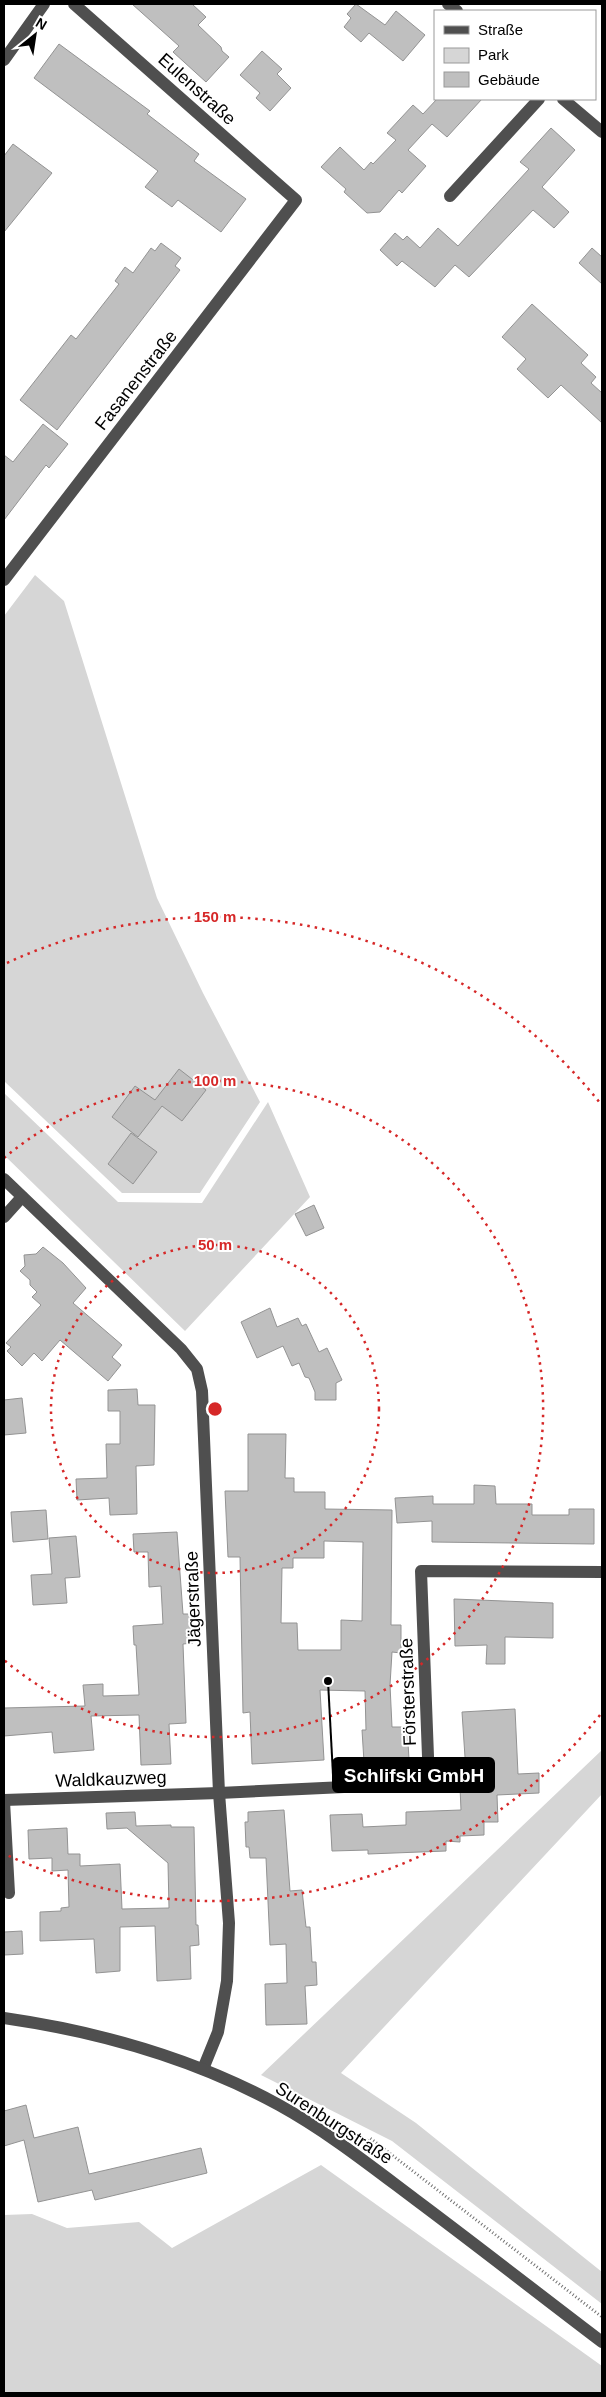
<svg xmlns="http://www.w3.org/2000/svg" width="606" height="2397" font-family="Helvetica,sans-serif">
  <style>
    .green { fill: #d6d6d6 }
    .building { fill: #bfbfbf; stroke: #939393; fill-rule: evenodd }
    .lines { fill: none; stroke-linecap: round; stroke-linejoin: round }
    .path { stroke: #717171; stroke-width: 3; stroke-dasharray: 1 2.5; stroke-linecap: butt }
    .minor { stroke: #4f4f4f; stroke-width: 12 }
    .ring { fill: none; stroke: #d62828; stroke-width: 2.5; stroke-dasharray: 2.5 5 }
    .labels { text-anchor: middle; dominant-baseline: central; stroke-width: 4; stroke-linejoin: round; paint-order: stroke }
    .street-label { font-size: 18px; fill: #000; stroke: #fff }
    .centre { fill: #d62828; stroke: #fff; stroke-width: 2.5 }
    .ring-label { font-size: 15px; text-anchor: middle; font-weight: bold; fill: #d62828; stroke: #fff; stroke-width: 4; stroke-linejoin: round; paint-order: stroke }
    .leader { fill: none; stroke: #000; stroke-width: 2 }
    .callout-dot { fill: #000; stroke: #fff; stroke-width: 2 }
    .callout { fill: #000; stroke: #000; stroke-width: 2 }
    .callout-label { font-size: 19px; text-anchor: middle; font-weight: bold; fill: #fff }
  </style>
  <rect width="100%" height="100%" fill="#fff"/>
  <g class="green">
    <path d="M35 575 64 601 157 898 203 993 260 1102 200 1193H122L4 1081V616Z"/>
    <path d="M4 1093 118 1202 202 1203 268 1102 310 1197 185 1331 4 1155Z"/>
    <path d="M602 1750V1794L341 2073 416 2123 602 2272V2304L392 2141 261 2075Z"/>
    <path d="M321 2165 602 2366V2393H4V2215L32 2214 67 2228 139 2222 172 2248Z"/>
  </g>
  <g class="building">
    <path d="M132 4H192L206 17 198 25 221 47 222 51 229 57 206 82 173 52 179 46Z"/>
    <path d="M356 4 385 25 396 11 425 35 403 61 369 33 361 42 344 27 351 18 347 14Z"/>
    <path d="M59 44 150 111 147 114 199 154 194 161 246 199 221 232 178 200 172 207 145 187 158 171 34 78Z"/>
    <path d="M262 51 282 69 277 74 291 88 270 111 256 98 260 93 240 75Z"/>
    <path d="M437 99H482L447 137 432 124 408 150 426 166 402 193 399 190 380 212 367 213 344 192 346 189 321 167 340 147 364 170 371 162 373 164 396 140 387 133 413 105 423 114Z"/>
    <path d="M551 128 575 150 542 187 569 212 554 228 533 210 469 277 455 265 435 287 402 261 397 266 380 250 395 233 403 240 407 236 420 248 438 228 458 246 529 169 520 162Z"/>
    <path d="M13 144 52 173 4 232V156Z"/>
    <path d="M161 243 181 258 175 266 180 270 57 430 20 400 71 335 76 339 119 284 115 281 125 267 133 273 151 248 155 251Z"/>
    <path d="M592 248 602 257V284L579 263Z"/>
    <path d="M532 304 588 355 581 363 596 377 591 383 602 393V423L561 385 548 398 517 369 526 359 502 337Z"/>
    <path d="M43 424 68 444 49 468 46 465 4 520V455L13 462Z"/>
    <path d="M179 1069 206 1090 182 1121 162 1106 138 1137 112 1117 135 1086 155 1100Z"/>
    <path d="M131 1133 157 1152 133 1184 108 1164Z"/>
    <path d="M314 1205 324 1228 306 1236 295 1214Z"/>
    <path d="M43 1247 63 1263 86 1288 73 1303 122 1345 112 1357 121 1365 108 1381 60 1340 42 1361 34 1353 22 1366 7 1351 11 1347 6 1343 41 1305 32 1297 37 1292 30 1285V1280L20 1271 25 1266 24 1255 36 1254Z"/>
    <path d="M270 1308 277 1327 298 1318 302 1326 306 1324 319 1352 327 1348 342 1380 336 1383V1400H315V1392L309 1378 305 1377 299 1363 292 1366 283 1346 257 1358 241 1322Z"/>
    <path d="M137 1389 138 1405H155L154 1465 136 1466 137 1514 110 1515 109 1498 77 1500 76 1479 107 1478 106 1444H120V1411H108V1390Z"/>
    <path d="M22 1398 26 1433 4 1435V1400Z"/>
    <path d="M248 1434H286L285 1478H294V1492H325V1509L392 1510 391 1625H401V1653L392 1652 390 1685 392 1727H407L409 1759 364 1762 362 1730H366L365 1691 320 1690 324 1760 252 1764 250 1712 243 1713 240 1557H228L225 1491H248ZM324 1541 363 1542 362 1621 341 1620V1650H298L297 1623H281L282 1568H293V1558H324Z"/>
    <path d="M474 1485 495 1486 496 1504H532V1515H569V1509H594V1544L432 1542V1521L397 1523 395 1498 433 1496V1504H474Z"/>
    <path d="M46 1510 48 1539 13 1542 11 1512Z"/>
    <path d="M177 1532 183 1614H191L193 1643 183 1644 186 1723 169 1724 171 1764 141 1765 139 1715 91 1716 94 1750 54 1753 52 1732 4 1736V1708L85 1706 83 1685 103 1684V1696L139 1695 136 1645H134L133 1626 163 1624 161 1586 149 1587 148 1552H134L133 1534Z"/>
    <path d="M76 1536 80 1577 65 1578 67 1603 33 1605 31 1575 52 1574 49 1538Z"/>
    <path d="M454 1599 553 1603V1638L505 1637V1664H486L487 1645 455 1646Z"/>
    <path d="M515 1709 518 1774 539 1773V1793L497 1795 498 1822H484V1835L460 1836V1842L446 1841V1851L368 1854V1850L332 1851 330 1815 362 1814 363 1827 406 1825V1812L461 1810 460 1787H467L462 1712Z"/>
    <path d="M284 1810 290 1891 302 1890 306 1927H310L312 1962H316L317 1985 305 1986 307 2024 266 2025 265 1984 287 1983 286 1944 270 1945 266 1858H250L249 1847H246L245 1822H248V1812Z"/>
    <path d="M135 1812 136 1826 171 1825V1827H194L196 1925H198L199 1945 190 1946 191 1979 157 1981 155 1926 120 1927V1971L96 1973 94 1939 40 1941V1912L61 1911V1908L69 1907 68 1870 52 1871V1858L29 1859 28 1830 67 1828 68 1854H80V1866L120 1864 122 1909 169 1908 168 1863 127 1828 107 1829 106 1813Z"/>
    <path d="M22 1931 23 1954 4 1955V1932Z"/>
    <path d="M26 2105 34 2138 78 2127 89 2174 201 2148 207 2173 95 2200 92 2190 38 2202 24 2140 4 2146V2111Z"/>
  </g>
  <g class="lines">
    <path class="path" d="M366 2143 370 2138 602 2317"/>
    <g class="minor">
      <path d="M448 4 457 11"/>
      <path d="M4 60 44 4"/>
      <path d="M563 99 602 132"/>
      <path d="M450 196 539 99"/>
      <path d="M4 580 296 200 74 4"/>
      <path d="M4 1179 181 1349 197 1369 202 1391 219 1793 229 1923 227 1981 218 2032 203 2069"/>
      <path d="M4 1217 22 1197"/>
      <path d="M4 1800 219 1793 429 1783 421 1571 602 1572"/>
      <path d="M4 1801 9 1893"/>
      <path d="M4 2018C101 2032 193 2058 279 2105 328 2132 372 2167 416 2200 479 2247 540 2295 602 2342"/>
    </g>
  </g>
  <g class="ring">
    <circle cx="215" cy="1409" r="164"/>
    <path d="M4 1158A328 328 0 1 1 4 1660"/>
    <path d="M600 1715A492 492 0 0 1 7 1855M7 963A492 492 0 0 1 600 1103"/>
  </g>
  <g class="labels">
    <g class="street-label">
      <text transform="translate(197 89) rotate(42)">Eulenstraße</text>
      <text transform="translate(136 380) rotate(-52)">Fasanenstraße</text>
      <text transform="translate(193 1599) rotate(-92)">Jägerstraße</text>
      <text transform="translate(408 1692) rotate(-92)">Försterstraße</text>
      <text transform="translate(111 1779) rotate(-2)">Waldkauzweg</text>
      <text transform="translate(334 2123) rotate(33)">Surenburgstraße</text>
    </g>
  </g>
  <circle cx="215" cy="1409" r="8" class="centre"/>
  <g class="ring-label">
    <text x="215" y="922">150 m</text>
    <text x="215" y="1086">100 m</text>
    <text x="215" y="1250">50 m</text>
  </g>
  <path class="leader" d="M328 1681L333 1775"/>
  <circle class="callout-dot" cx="328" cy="1681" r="5"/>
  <rect class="callout" x="333" y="1758" width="161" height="34" rx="5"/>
  <g class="callout-label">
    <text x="414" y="1782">Schlifski GmbH</text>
  </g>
  <rect width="606" height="2397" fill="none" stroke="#000000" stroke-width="10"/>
  <rect x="434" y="10" width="162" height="90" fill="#ffffff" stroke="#999999"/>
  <rect x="444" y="26" width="25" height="8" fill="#4f4f4f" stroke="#999999"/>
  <text x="478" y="35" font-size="15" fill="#000000">Straße</text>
  <rect x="444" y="48" width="25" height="15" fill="#d6d6d6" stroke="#999999"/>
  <text x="478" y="60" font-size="15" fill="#000000">Park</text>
  <rect x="444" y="72" width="25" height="15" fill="#bfbfbf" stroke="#999999"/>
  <text x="478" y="85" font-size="15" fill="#000000">Gebäude</text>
  <g transform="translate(35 35) rotate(30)" stroke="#ffffff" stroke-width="4" paint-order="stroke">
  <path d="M0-4L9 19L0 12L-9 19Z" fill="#000000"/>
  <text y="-8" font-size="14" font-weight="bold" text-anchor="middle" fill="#000000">N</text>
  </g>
</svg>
